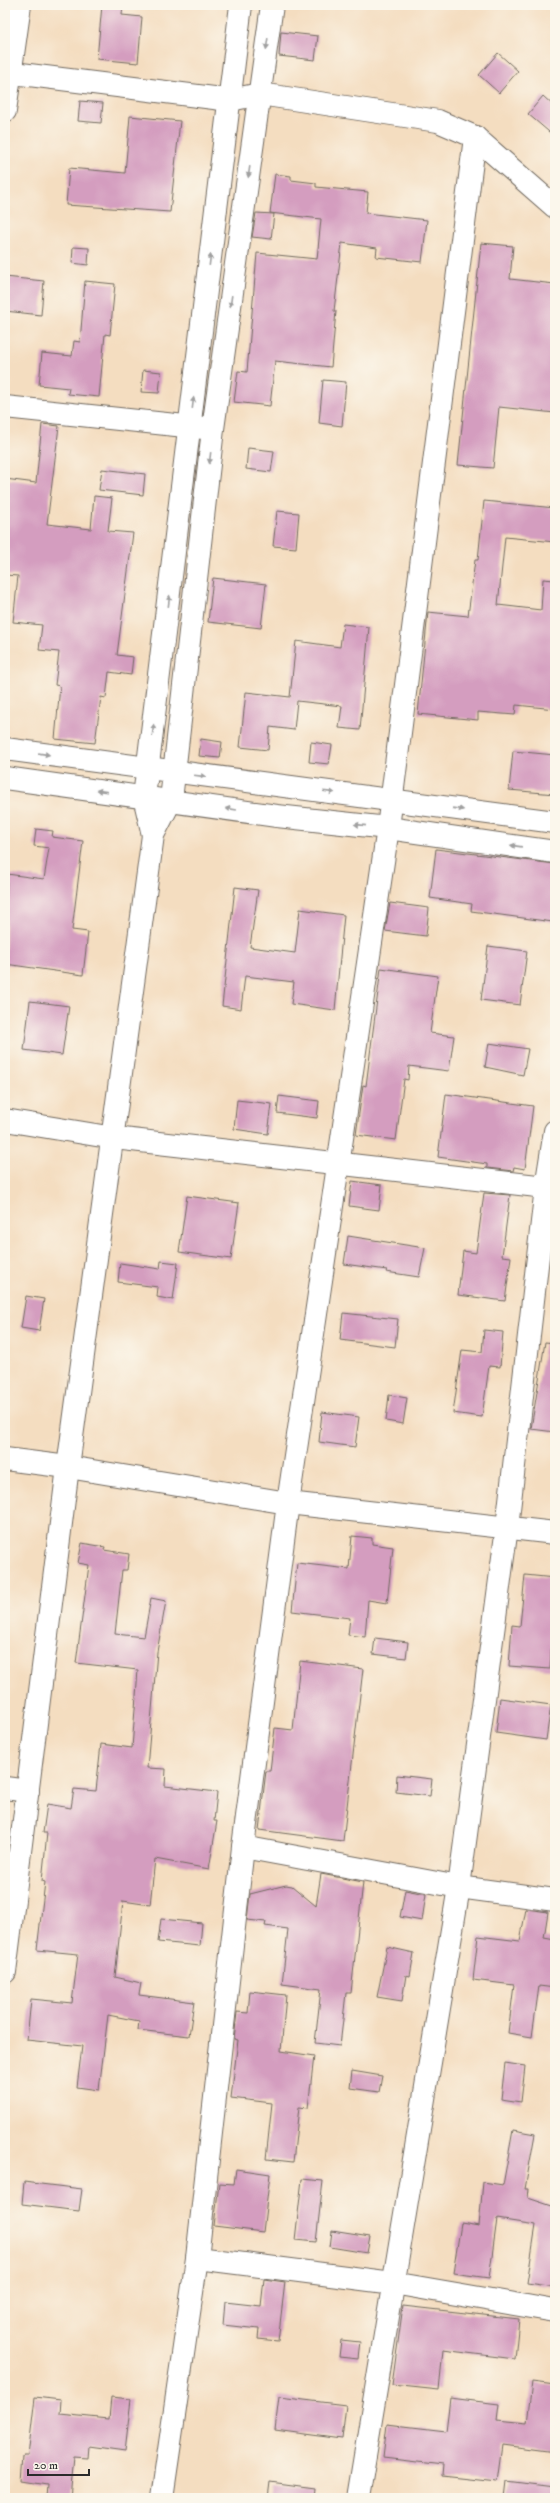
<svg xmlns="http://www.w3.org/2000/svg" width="560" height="2503" font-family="'IM FELL DW Pica',serif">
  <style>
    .building { fill: #d49dbf }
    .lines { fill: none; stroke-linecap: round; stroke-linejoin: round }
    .minor-casing { stroke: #71695f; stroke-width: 24 }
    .minor { stroke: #fff; stroke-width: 22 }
    .oneway { fill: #a0a0a0 }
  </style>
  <rect width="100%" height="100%" fill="#fbf7ec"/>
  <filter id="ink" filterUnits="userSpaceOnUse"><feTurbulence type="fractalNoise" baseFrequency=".025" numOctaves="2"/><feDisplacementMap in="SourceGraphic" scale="8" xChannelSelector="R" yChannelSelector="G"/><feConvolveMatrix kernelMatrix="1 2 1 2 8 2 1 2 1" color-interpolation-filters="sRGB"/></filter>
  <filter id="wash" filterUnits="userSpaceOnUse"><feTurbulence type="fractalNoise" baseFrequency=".012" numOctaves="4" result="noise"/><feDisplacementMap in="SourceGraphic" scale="16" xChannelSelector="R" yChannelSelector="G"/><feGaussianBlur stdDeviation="0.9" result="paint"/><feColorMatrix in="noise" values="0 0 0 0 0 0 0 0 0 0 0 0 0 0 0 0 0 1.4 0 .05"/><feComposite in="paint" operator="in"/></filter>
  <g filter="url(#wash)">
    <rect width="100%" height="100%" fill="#f4ddc0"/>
    <g id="blocks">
      <g class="building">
        <path d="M102 5H123L122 15 142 17 138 63 97 59Z"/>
        <path d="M281 32 318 36 315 60 279 56Z"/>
        <path d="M498 53 518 71 499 93 479 75Z"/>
        <path d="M543 96 555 107V137L528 114Z"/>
        <path d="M80 101 103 103 101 123 78 121Z"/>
        <path d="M130 116 180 121 170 212 66 205 69 168 125 173Z"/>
        <path d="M275 174 291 176V180L316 183V187L368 192 366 213 427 220 422 262 376 257 377 248 342 243 334 311H336L331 367 275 361 270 406 234 402 238 371 247 372 257 253 317 259 321 219 270 213Z"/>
        <path d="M256 213 274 214 271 239 252 237Z"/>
        <path d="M481 243 513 246 510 279 555 284V413L499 407 493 468 458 465Z"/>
        <path d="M73 247 89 248 88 265 72 263Z"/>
        <path d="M5 277 44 281 41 315 5 311Z"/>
        <path d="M85 281 115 284 110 335 105 334 99 397 68 394 69 388 39 385 42 353 72 356 74 341 80 342Z"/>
        <path d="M143 370 161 372 159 393 141 392Z"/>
        <path d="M323 380 346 382 342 426 319 423Z"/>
        <path d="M42 424 59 426 47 524 91 529 94 496 112 498 108 531 133 533 117 655 133 657 131 675 109 672 106 698 101 697 95 743 55 739 60 686 55 685 59 652 39 650 42 625 13 622 18 576 5 575V479L36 483Z"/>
        <path d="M248 448 274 451 271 472 246 469Z"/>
        <path d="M102 469 145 474 143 495 99 490Z"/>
        <path d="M484 501 555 508V542L505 537 498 605 541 610 543 579 555 580V709L516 705 515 715 478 712V720L418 714 428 612 468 616 475 560H478Z"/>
        <path d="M277 511 299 513 296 548 273 546Z"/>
        <path d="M213 578 266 584 261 628 208 622Z"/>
        <path d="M343 624 369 627 360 730 339 728 342 706 297 701 294 730 270 727 268 750 240 747 246 692 290 697 296 641 340 647Z"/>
        <path d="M201 739 222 742 220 758 199 756Z"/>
        <path d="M311 742 332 745 329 764 309 762Z"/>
        <path d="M513 751 555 755V794L509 790Z"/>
        <path d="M36 829 53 831 52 837 83 841 72 930 88 932 83 975 5 964 7 874 44 879 49 848 34 846Z"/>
        <path d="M436 849 555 864 553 922 471 911 472 904 430 898Z"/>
        <path d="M235 887 258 890 250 947 295 953 300 909 344 915 335 1010 291 1004 294 982 245 976 241 1009 222 1006Z"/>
        <path d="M390 903 429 908 426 936 385 931Z"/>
        <path d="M488 946 527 951 520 1005 481 1000Z"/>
        <path d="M381 968 438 976 430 1033 454 1036 449 1071 409 1066 408 1080 404 1079 396 1140 356 1135 363 1085 366 1086Z"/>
        <path d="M30 1001 69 1006 62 1055 24 1050Z"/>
        <path d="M489 1043 528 1049 523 1075 485 1067Z"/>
        <path d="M446 1094 533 1106 525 1169 514 1167 513 1171 487 1168V1164L438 1157Z"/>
        <path d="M279 1096 319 1101 317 1118 277 1113Z"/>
        <path d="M237 1100 272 1104 268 1134 234 1129Z"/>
        <path d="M352 1181 382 1185 379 1210 349 1206Z"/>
        <path d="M484 1193 510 1195 502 1256 511 1257 505 1301 458 1295 463 1251 476 1253Z"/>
        <path d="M187 1196 239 1203 231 1259 179 1252Z"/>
        <path d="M348 1236 425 1248 419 1277 386 1272 387 1270 344 1264Z"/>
        <path d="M161 1261 178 1263 173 1300 157 1297 158 1287 118 1282 120 1263 160 1269Z"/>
        <path d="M26 1296 44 1299 39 1331 21 1328Z"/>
        <path d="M343 1313 398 1319 395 1347 340 1340Z"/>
        <path d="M484 1330 503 1332 500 1367 489 1366 482 1417 453 1413 462 1350 482 1352Z"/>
        <path d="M545 1342 555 1343V1432L531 1429Z"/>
        <path d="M389 1395 407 1398 403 1424 386 1421Z"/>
        <path d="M322 1412 359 1417 355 1447 319 1442Z"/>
        <path d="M352 1536 372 1538V1544L393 1547 387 1603 368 1600 365 1637 348 1635 350 1618 292 1611 297 1563 349 1569Z"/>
        <path d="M82 1543 105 1547 104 1550 129 1554 127 1570H122L115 1634 144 1637 151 1598 166 1601 157 1652 147 1768 166 1769 165 1786 217 1792 214 1821H217L209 1869 155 1859 150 1905 123 1901 115 1977 141 1983 139 1995 194 2002 189 2036 138 2030 139 2021 108 2015 99 2090 77 2087 82 2046 27 2040 31 1999 72 2003 78 1954 37 1950 45 1882 42 1881 47 1833H43L47 1804 71 1808 74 1789 96 1791 101 1744 132 1748 138 1670 76 1663 89 1565 78 1563Z"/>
        <path d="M525 1575 555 1578 550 1669 509 1666 512 1625 520 1626Z"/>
        <path d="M375 1638 408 1642 406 1658 373 1654Z"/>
        <path d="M300 1661 363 1669 343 1841 259 1830 266 1771H270L275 1728 293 1730Z"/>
        <path d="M500 1698 551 1705 546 1740 496 1733Z"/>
        <path d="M397 1775 432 1779 430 1796 396 1792Z"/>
        <path d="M321 1874 363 1882 351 1993H346L340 2046 315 2043 321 1989 282 1984 288 1929 265 1926 266 1922 247 1920 250 1894 286 1885 292 1886 316 1906Z"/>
        <path d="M405 1890 426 1894 422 1921 400 1917Z"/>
        <path d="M526 1909 548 1912 544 1938 555 1940V1988L539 1986 532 2037 508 2033 514 1985 473 1980 478 1936 520 1941Z"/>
        <path d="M161 1919 202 1923 200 1946 158 1942Z"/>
        <path d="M387 1947 414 1953 410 1976 406 1975 402 2001 377 1997Z"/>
        <path d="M250 1991 286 1995 281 2051 314 2056 308 2108 299 2107 293 2162 266 2159 272 2103 231 2098 238 2040 234 2039 237 2012 248 2013Z"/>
        <path d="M505 2063 525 2066 521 2102 501 2099Z"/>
        <path d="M352 2071 382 2076 379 2092 350 2088Z"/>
        <path d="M513 2130 535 2134 525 2189H529L528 2198 555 2207V2287L527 2283 536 2225 497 2219 489 2278 453 2273 461 2223 479 2226 483 2182 503 2185Z"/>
        <path d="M236 2169 270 2174 263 2232 214 2226 219 2183 234 2184Z"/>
        <path d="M302 2179 323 2181 316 2242 295 2240Z"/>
        <path d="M24 2182 82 2189 79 2211 22 2204Z"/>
        <path d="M332 2231 370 2237 367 2253 330 2247Z"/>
        <path d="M264 2279 285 2282 278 2341 258 2339 259 2329 223 2325 225 2302 261 2306Z"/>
        <path d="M403 2306 519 2319 515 2359 443 2350 439 2390 392 2385Z"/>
        <path d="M341 2340 360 2342 358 2359 339 2357Z"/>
        <path d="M532 2382 555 2385V2452L502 2445 497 2482 442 2476 443 2465 383 2458 387 2424 446 2431 450 2398 499 2404 497 2420 527 2423Z"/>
        <path d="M35 2397 61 2400 60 2414 109 2419 111 2397 131 2399 125 2451 89 2446 88 2458 74 2457 70 2498H46L47 2485 21 2481 23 2456H28Z"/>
        <path d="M279 2397 346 2405 342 2439 275 2430Z"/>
        <path d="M507 2481 555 2487V2498H505Z"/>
        <path d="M270 2482 315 2488 314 2498H268Z"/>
      </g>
    </g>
  </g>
  <g filter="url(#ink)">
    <use href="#blocks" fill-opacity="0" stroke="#71695f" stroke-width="1"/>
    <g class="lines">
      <g class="minor-casing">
        <g id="minor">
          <path d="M5 72 230 100 260 94 438 121 475 137 555 207"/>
          <path d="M5 111 20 5"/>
          <path d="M5 407 204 428"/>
          <path d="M5 749 555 822"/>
          <path d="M5 778 277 816 388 828 555 852"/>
          <path d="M153 835 144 797 241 5"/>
          <path d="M5 1120 114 1138 555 1188"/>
          <path d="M5 1459 68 1467 288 1503 555 1533"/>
          <path d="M5 1788 28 1791"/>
          <path d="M243 1847 459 1887 555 1900"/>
          <path d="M5 1972 68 1467 153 835 171 800 213 429 272 5"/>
          <path d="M197 2258 393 2283 555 2311"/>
          <path d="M162 2498 197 2258 243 1847 288 1503 388 828 475 137"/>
          <path d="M358 2498 459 1887 507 1527 546 1187 555 1131"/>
        </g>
      </g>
      <use href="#minor" class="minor"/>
    </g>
    <defs><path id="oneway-solid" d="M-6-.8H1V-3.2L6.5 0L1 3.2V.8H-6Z"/></defs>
    <g class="oneway">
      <use href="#oneway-solid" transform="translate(267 44) rotate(98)"/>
      <use href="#oneway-solid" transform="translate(249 172) rotate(98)"/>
      <use href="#oneway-solid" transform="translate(210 260) rotate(-83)"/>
      <use href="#oneway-solid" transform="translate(231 301) rotate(98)"/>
      <use href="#oneway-solid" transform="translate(193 403) rotate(-83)"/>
      <use href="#oneway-solid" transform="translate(210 458) rotate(97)"/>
      <use href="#oneway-solid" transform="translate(169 601) rotate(-83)"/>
      <use href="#oneway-solid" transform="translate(153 730) rotate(-83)"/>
      <use href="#oneway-solid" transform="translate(44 754) rotate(8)"/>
      <use href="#oneway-solid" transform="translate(200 776) rotate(7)"/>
      <use href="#oneway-solid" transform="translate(102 791) rotate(-172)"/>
      <use href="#oneway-solid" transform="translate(329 792) rotate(7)"/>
      <use href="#oneway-solid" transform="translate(231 809) rotate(-171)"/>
      <use href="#oneway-solid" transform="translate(458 809) rotate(8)"/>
      <use href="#oneway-solid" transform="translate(360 825) rotate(-174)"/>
      <use href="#oneway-solid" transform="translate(516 846) rotate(-172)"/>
    </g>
  </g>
  <rect width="560" height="2503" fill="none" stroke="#fbf7ec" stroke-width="20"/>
  <path d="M28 2469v6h61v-6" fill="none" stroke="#2b2b2b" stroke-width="2"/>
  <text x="34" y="2469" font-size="12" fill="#2b2b2b" stroke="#fbf7ec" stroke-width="3" paint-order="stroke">20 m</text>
</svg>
